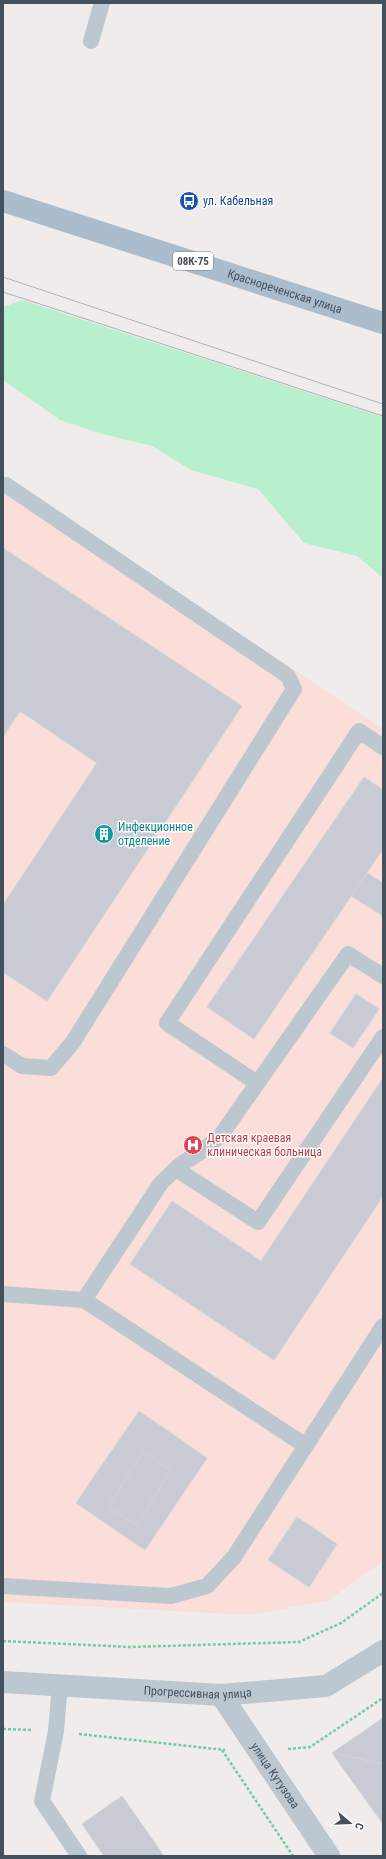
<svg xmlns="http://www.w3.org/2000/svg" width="386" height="1859" font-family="'Roboto Condensed',sans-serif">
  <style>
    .medical { fill: #fbdeda }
    .green { fill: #b8f0ce }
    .building { fill: #c8cbd3; stroke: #d0d3d9 }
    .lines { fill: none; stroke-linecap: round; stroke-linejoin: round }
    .path { stroke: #6fcfa0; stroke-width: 2.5; stroke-dasharray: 3 2; stroke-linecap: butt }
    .service { stroke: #bcc7d0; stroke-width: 16 }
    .tertiary { stroke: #bcc7d0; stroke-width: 22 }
    .primary { stroke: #abbccd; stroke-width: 22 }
    .tram { stroke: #aeb2b8; stroke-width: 1 }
    .labels { text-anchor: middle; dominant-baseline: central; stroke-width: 3; stroke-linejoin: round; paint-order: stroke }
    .shield { fill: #fff; stroke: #7c848c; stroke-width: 1 }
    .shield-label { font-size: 11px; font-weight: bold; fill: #44505b }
    .transit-label { font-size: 12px; fill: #164399; stroke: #fff; text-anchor: start }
    .street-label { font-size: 12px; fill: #44505b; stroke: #fff }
    .culture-label { font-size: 12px; fill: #0d838f; stroke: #fff; text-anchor: start }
    .health-label { font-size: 12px; fill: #be3a42; stroke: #fff; text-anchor: start }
  </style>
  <rect width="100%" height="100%" fill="#f0ecec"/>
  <path class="medical" d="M3 476 383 729V1561L328 1601 248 1615 3 1602Z"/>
  <path class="green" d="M22 300 383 417V578L357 556 304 543 258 489 191 470 152 446 102 434 60 420 3 380V307Z"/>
  <g class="building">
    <path d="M3 548 242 706 47 1001 3 972V905L97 763 20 711 3 737Z"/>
    <path d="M364 777 383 790V849L254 1039 207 1007Z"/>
    <path d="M367 873 383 883V916L351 896Z"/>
    <path d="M356 994 379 1009 353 1048 330 1033Z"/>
    <path d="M383 1078V1196L274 1360 130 1264 172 1201 261 1261Z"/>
    <path d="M139 1411 207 1458 145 1550 76 1503Z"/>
    <path d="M143 1452 171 1470 137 1525 108 1507Z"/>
    <path d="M297 1517 337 1544 309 1587 268 1560Z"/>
    <path d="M383 1718V1764L332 1753Z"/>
    <path d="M332 1753 383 1764V1824Z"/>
    <path d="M122 1796 164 1856H104L82 1824Z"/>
  </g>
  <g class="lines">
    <g class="path">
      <path d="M3 1641 130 1647 299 1642 341 1623 383 1593"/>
      <path d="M3 1729 32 1730"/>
      <path d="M79 1734 225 1750"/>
      <path d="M288 1749 310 1747 383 1698"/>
      <path d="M222 1750 293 1856"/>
    </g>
    <g class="service">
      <path d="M91 41 102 3"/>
      <path d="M3 486 6 485 288 676 294 689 73 1042 51 1068 22 1066 3 1054"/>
      <path d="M257 1083 167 1023 359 731 383 747"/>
      <path d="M176 1169 258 1222 383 1037"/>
      <path d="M3 1294 84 1300 306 1446"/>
      <path d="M84 1300 161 1183 180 1165 202 1151 221 1135 348 954 383 976"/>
      <path d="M3 1586 171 1596 207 1586 234 1557 383 1326"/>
      <path d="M60 1684 56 1731 42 1801 79 1856"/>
    </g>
    <g class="tertiary">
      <path id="s1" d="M3 1682 221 1695 326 1686 383 1651"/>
      <path id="s2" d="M221 1695 329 1856"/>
    </g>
    <path class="primary" id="s3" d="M3 201 383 323"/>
    <g class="tram">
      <path d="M3 277 383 404"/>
      <path d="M3 292 383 416"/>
    </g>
  </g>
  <defs>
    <g id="bus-disc" transform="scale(1)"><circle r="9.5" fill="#1a4fb4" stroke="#fff"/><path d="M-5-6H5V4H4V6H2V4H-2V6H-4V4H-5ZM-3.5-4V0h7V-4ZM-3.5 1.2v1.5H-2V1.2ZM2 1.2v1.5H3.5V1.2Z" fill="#fff"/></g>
    <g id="building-disc" transform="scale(1)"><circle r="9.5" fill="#0f9aa8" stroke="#fff"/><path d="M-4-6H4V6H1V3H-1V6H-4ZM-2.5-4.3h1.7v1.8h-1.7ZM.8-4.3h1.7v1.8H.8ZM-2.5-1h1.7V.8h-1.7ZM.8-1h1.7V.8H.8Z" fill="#fff"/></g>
    <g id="hospital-disc" transform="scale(1)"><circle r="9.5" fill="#e0444e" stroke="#fff"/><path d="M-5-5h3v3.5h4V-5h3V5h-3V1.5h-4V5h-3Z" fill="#fff"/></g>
  </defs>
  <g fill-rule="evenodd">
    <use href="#bus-disc" x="189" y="201"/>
    <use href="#building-disc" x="104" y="834"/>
    <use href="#hospital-disc" x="193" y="1145"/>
  </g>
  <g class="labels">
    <rect class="shield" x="173" y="252" width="40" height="18" rx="3"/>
    <g class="shield-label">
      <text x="193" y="261">08К-75</text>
    </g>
    <g class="transit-label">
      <text x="203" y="201">ул. Кабельная</text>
    </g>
    <g class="street-label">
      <text stroke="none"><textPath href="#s3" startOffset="296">Краснореченская улица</textPath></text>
      <text stroke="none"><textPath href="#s1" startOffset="195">Прогрессивная улица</textPath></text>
      <text stroke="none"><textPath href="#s2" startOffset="97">улица Кутузова</textPath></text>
    </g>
    <g class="culture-label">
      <text x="118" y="827">Инфекционное<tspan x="118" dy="14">отделение</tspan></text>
    </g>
    <g class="health-label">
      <text x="207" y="1138">Детская краевая<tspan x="207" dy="14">клиническая больница</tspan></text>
    </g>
  </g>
  <rect width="386" height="1859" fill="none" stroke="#44505b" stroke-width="8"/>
  <g transform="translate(350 1823) rotate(109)" stroke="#ffffff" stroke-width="3" paint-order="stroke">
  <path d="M0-3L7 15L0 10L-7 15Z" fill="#44505b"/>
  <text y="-6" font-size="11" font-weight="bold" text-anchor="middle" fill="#44505b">С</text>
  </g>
</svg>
